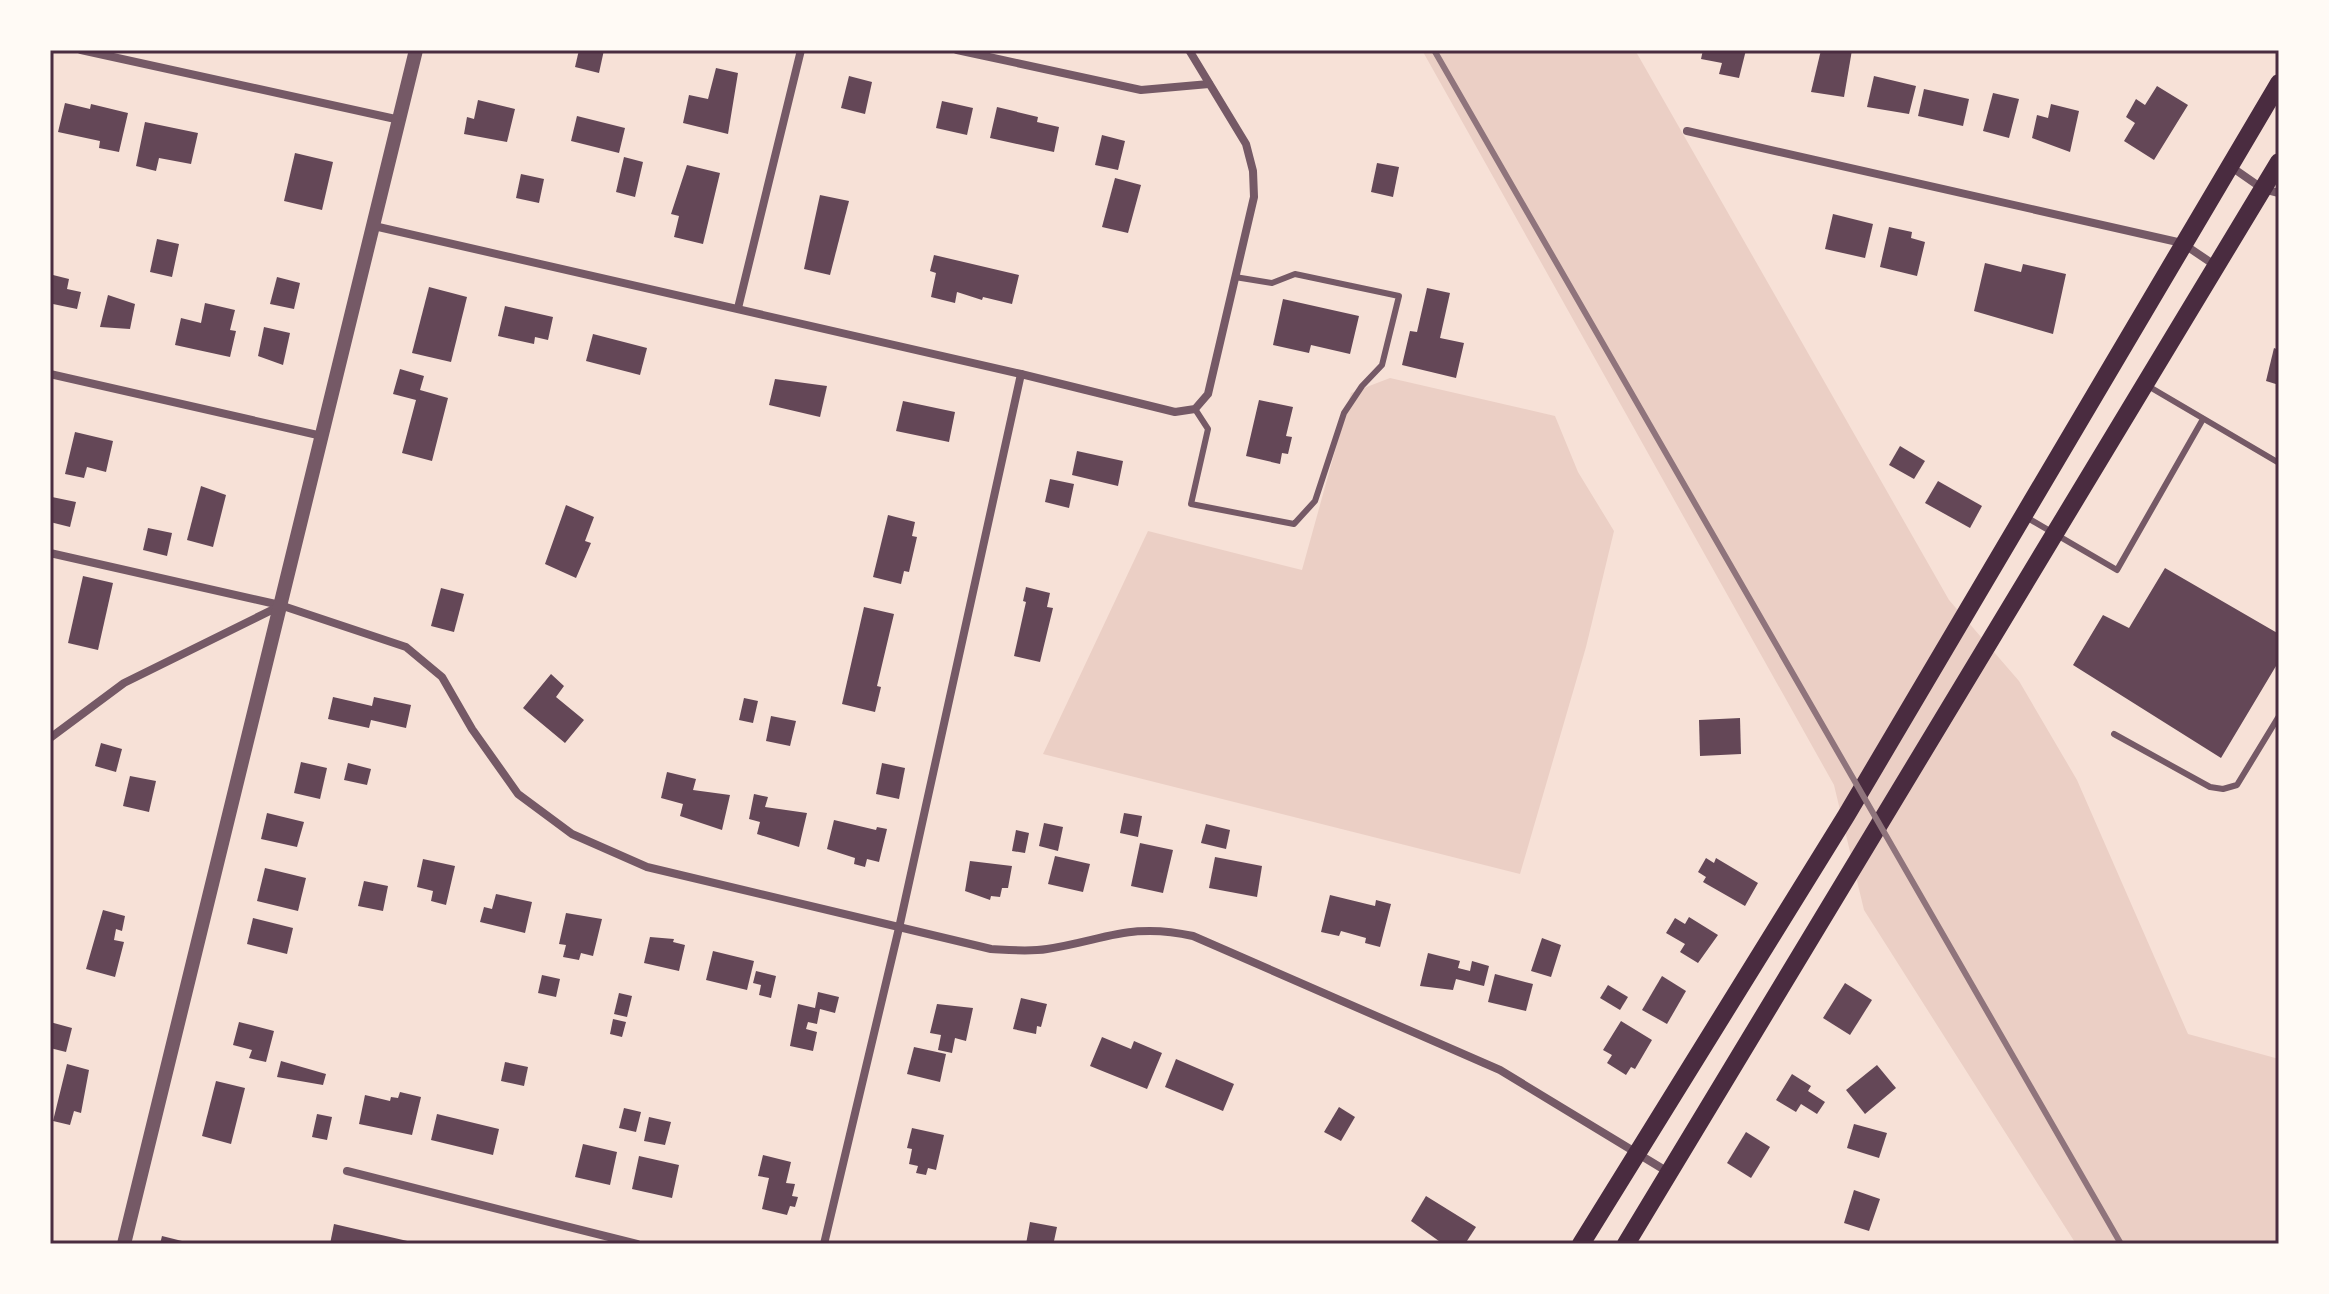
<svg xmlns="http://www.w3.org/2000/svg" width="2329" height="1294" font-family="Karla,sans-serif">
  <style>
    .green { fill: #ebcfc5 }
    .building { fill: #644757 }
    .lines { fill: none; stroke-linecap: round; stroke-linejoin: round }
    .service { stroke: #755966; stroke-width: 6 }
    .minor { stroke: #755966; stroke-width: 8 }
    .tertiary { stroke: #755966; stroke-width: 14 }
    .primary { stroke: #4a2c40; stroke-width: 18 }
    .rail { stroke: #8f747c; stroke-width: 6 }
    .neatline { fill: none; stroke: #4a2c40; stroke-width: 3 }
  </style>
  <rect width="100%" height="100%" fill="#f7e1d7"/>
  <g class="green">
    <path d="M1422 50H1635L1949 600 2019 681 2077 780 2188 1034 2279 1059V1244H2076L1864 910 1834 785Z"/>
    <path d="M1390 378 1555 416 1578 472 1614 531 1586 647 1520 874 1043 754 1148 531 1302 570 1351 393Z"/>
  </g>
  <g class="building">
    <path d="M579 50H604L599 73 575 67Z"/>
    <path d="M1703 50H1746L1739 78 1719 74 1722 63 1701 59Z"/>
    <path d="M1821 50H1852L1844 97 1811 92Z"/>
    <path d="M716 68 738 73 728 134 683 123 689 95 708 99Z"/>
    <path d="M849 76 872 82 865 114 841 108Z"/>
    <path d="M1874 76 1916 86 1909 114 1867 107Z"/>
    <path d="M2157 86 2188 105 2154 160 2124 141 2135 123 2126 117 2136 99 2145 105Z"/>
    <path d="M1924 89 1969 99 1963 126 1918 116Z"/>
    <path d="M1993 93 2019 99 2009 138 1983 131Z"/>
    <path d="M478 100 515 109 507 142 464 134 467 117 474 119Z"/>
    <path d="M942 101 973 108 967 135 936 128Z"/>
    <path d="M65 103 90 109 91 104 128 113 119 152 99 148 100 141 58 132Z"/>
    <path d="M2051 104 2079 111 2070 152 2032 138 2037 115 2048 118Z"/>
    <path d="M997 107 1038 117 1037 122 1059 127 1054 152 990 138Z"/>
    <path d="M577 116 625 128 619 153 571 141Z"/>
    <path d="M145 122 198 133 191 164 159 158 156 171 136 166Z"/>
    <path d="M1102 135 1125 141 1118 170 1095 165Z"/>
    <path d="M295 153 333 162 322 210 284 201Z"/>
    <path d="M624 157 643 162 635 197 616 192Z"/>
    <path d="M1377 163 1399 167 1393 197 1371 192Z"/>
    <path d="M687 165 720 173 703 244 674 237 679 216 671 214Z"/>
    <path d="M521 174 544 179 539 203 516 198Z"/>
    <path d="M1115 178 1141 185 1128 233 1102 227Z"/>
    <path d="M820 195 849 201 830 275 804 269Z"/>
    <path d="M1833 214 1873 224 1865 258 1825 249Z"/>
    <path d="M1889 227 1912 232 1911 238 1925 242 1917 276 1880 267Z"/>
    <path d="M157 239 179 244 172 277 150 272Z"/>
    <path d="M934 255 1019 275 1012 304 983 297 982 300 957 292 955 303 931 297 936 273 930 271Z"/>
    <path d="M1985 263 2021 272 2023 264 2066 274 2053 334 1974 311Z"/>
    <path d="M53 275 69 279 67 289 81 292 77 309 53 304 50 313Z"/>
    <path d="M277 277 300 283 294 309 270 304Z"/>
    <path d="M429 287 467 297 451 362 412 353Z"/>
    <path d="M1427 288 1450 293 1440 338 1464 343 1456 378 1402 365 1410 331 1417 332Z"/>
    <path d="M108 295 135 304 130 329 100 327Z"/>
    <path d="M1283 299 1359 316 1350 354 1311 345 1309 353 1273 345Z"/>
    <path d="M205 303 235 310 230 330 236 331 230 357 175 345 181 318 201 323Z"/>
    <path d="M505 306 553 317 548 340 535 337 534 344 498 336Z"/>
    <path d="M264 327 290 333 283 365 258 356Z"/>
    <path d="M593 334 647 348 640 375 586 361Z"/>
    <path d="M2274 348 2279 350V385L2266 381Z"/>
    <path d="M400 369 424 376 420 390 448 398 432 461 402 453 416 400 393 394Z"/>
    <path d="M775 379 827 386 820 417 769 405Z"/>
    <path d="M1259 400 1293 407 1286 436 1292 437 1288 454 1282 453 1280 464 1246 456Z"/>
    <path d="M903 401 955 412 949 442 896 431Z"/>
    <path d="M75 432 113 441 106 472 87 467 84 478 65 474Z"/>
    <path d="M1900 446 1925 461 1914 479 1889 465Z"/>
    <path d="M1077 451 1123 461 1118 486 1072 475Z"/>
    <path d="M1050 479 1074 484 1069 508 1045 502Z"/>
    <path d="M1938 481 1982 506 1970 528 1925 503Z"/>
    <path d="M201 486 226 495 213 547 187 540Z"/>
    <path d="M52 497 76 502 70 527 50 522Z"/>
    <path d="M566 505 594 517 585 541 591 543 576 578 545 564Z"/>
    <path d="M888 515 915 522 912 536 917 537 909 572 904 571 901 584 873 577Z"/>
    <path d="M148 528 172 533 167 556 143 550Z"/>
    <path d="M2165 568 2279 634V661L2221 758 2073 665 2103 615 2129 628Z"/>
    <path d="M83 576 113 583 98 650 68 643Z"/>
    <path d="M1026 587 1050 593 1047 607 1053 608 1040 662 1014 656 1026 602 1023 601Z"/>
    <path d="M441 588 464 594 454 632 431 626Z"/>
    <path d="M864 607 894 614 877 686 881 687 875 712 842 704Z"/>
    <path d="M551 674 564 686 556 697 584 720 565 743 523 708Z"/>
    <path d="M333 697 372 706 374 697 411 705 406 728 371 720 369 728 328 719Z"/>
    <path d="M744 698 758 701 753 723 739 720Z"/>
    <path d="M771 716 796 721 790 746 766 741Z"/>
    <path d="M1740 718 1741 754 1700 756 1699 720Z"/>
    <path d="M101 743 122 749 116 772 95 766Z"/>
    <path d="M301 762 327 768 320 799 294 793Z"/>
    <path d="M348 763 371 769 367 785 344 780Z"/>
    <path d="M882 763 905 768 899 799 876 794Z"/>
    <path d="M667 772 696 779 693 790 730 795 722 830 680 816 683 804 661 798Z"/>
    <path d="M130 776 156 781 149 812 123 806Z"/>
    <path d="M754 794 768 797 765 807 807 813 799 847 757 834 760 822 749 819Z"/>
    <path d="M267 813 304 822 297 847 261 839Z"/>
    <path d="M1124 813 1142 816 1138 837 1120 833Z"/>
    <path d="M834 820 876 830 877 827 887 829 879 862 867 859 865 867 854 864 855 858 827 849Z"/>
    <path d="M1044 823 1063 827 1058 851 1039 846Z"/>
    <path d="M1206 824 1230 830 1226 849 1201 843Z"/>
    <path d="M1016 830 1029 833 1025 853 1012 851Z"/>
    <path d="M1140 843 1173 850 1163 893 1131 886Z"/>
    <path d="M1055 856 1090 864 1083 892 1048 884Z"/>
    <path d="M1215 857 1262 866 1257 897 1209 888Z"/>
    <path d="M1706 858 1714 863 1716 858 1758 883 1745 906 1703 882 1706 877 1698 872Z"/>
    <path d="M423 859 455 866 446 905 431 901 433 891 417 887Z"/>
    <path d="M970 861 1012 866 1008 888H1002L1000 897 991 896 990 900 965 891Z"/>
    <path d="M265 868 306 878 298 911 257 901Z"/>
    <path d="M364 881 388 886 383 911 358 906Z"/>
    <path d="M496 894 532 902 525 933 480 922 484 907 492 909Z"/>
    <path d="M1330 895 1375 906 1376 900 1391 904 1380 947 1365 943 1366 938 1341 931 1339 936 1321 932Z"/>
    <path d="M103 910 125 916 122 931 116 929 114 940 124 942 115 977 86 969Z"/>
    <path d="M566 913 602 919 593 956 581 953 579 960 563 957 566 945 559 944Z"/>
    <path d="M1689 917 1718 935 1698 963 1680 952 1685 944 1666 933 1675 918 1685 924Z"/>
    <path d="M253 918 293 928 287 954 247 944Z"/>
    <path d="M650 937 674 939 673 942 685 945 679 971 644 963Z"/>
    <path d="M1542 938 1561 945 1551 977 1531 971Z"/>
    <path d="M713 951 754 961 747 990 706 980Z"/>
    <path d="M1428 953 1460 961 1458 968 1470 971 1472 961 1489 966 1484 986 1456 979 1453 990 1420 986Z"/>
    <path d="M756 971 776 976 771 998 759 995 761 985 753 983Z"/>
    <path d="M1495 974 1533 984 1526 1011 1488 1002Z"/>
    <path d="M542 975 560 979 556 997 538 993Z"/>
    <path d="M1662 976 1686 991 1667 1024 1642 1010Z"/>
    <path d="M1845 983 1872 1000 1850 1035 1823 1018Z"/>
    <path d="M1608 985 1628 997 1620 1010 1600 998Z"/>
    <path d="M818 992 839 997 835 1013 820 1009 817 1024 808 1022 806 1029 817 1032 813 1051 790 1046 798 1004 815 1008Z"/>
    <path d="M619 993 632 996 627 1017 614 1014Z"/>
    <path d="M1021 998 1047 1004 1041 1027 1037 1026 1036 1034 1013 1029Z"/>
    <path d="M937 1004 973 1008 966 1041 955 1038 952 1053 938 1050 941 1035 930 1033Z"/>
    <path d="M613 1019 626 1022 622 1037 610 1034Z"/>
    <path d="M1621 1021 1652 1040 1635 1069 1631 1067 1626 1075 1607 1063 1612 1055 1603 1050Z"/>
    <path d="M50 1022 72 1028 66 1052 50 1048Z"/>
    <path d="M239 1022 274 1031 266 1062 249 1058 252 1050 233 1045Z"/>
    <path d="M1102 1037 1131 1049 1134 1041 1162 1053 1147 1089 1090 1066Z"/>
    <path d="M914 1047 946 1054 940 1082 907 1074Z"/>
    <path d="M1176 1059 1234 1084 1223 1111 1165 1087Z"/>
    <path d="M281 1061 326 1074 323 1085 277 1077Z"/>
    <path d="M505 1062 528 1067 524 1086 501 1081Z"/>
    <path d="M67 1064 89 1070 81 1113 74 1111 70 1125 53 1121Z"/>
    <path d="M1877 1065 1896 1088 1865 1114 1846 1090Z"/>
    <path d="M1792 1074 1811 1086 1808 1091 1825 1102 1817 1114 1801 1104 1796 1112 1776 1100Z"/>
    <path d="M216 1081 245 1088 231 1144 202 1136Z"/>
    <path d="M400 1092 421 1097 412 1135 359 1124 365 1095 390 1101 391 1097 398 1098Z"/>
    <path d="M1339 1107 1355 1117 1341 1141 1324 1132Z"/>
    <path d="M624 1108 641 1112 636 1132 619 1128Z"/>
    <path d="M317 1114 332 1117 327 1140 312 1137Z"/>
    <path d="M437 1114 499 1129 493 1155 431 1140Z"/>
    <path d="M649 1117 671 1122 665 1145 644 1141Z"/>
    <path d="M1854 1124 1887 1133 1879 1158 1847 1148Z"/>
    <path d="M912 1128 944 1135 936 1170 928 1168 926 1175 916 1173 918 1166 909 1164 912 1149 907 1148Z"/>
    <path d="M1746 1132 1770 1147 1751 1178 1727 1163Z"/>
    <path d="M583 1144 617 1152 610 1185 575 1177Z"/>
    <path d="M763 1155 791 1162 786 1183 795 1184 792 1196 798 1197 795 1207 790 1206 787 1215 762 1209 769 1178 758 1176Z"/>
    <path d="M639 1156 679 1165 672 1198 632 1189Z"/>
    <path d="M1854 1190 1880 1199 1869 1231 1844 1223Z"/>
    <path d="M1426 1196 1476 1227 1465 1244H1443L1411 1221Z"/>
    <path d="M1030 1222 1057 1227 1054 1241 1060 1244H1026Z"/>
    <path d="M334 1224 416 1243V1244H330Z"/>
    <path d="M162 1236 190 1243V1244H160Z"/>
  </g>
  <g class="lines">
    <g class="service">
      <path d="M2148 386 2279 463"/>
      <path d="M1195 409 1208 429 1191 504 1294 524 1315 501 1344 413 1362 386 1382 365 1399 296 1295 274 1272 283 1235 277"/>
      <path d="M2026 517 2117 570 2203 419"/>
      <path d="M2114 734 2210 787 2223 789 2237 785 2279 716"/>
    </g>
    <g class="minor">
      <path d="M81 50 400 120"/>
      <path d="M957 50 1141 90 1209 84"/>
      <path d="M1687 131 2182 243 2216 266"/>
      <path d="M2230 166 2263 189 2279 193"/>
      <path d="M374 226 1021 374 1175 412 1195 409 1208 394 1254 197 1253 171 1246 144 1189 50"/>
      <path d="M738 308 801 50"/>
      <path d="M50 374 322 436"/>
      <path d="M50 553 280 605 406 647 442 677 472 729 518 794 572 834 647 867 991 949C1009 950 1029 952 1047 949 1105 940 1131 922 1193 936L1500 1070 1668 1172"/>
      <path d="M50 738 124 683 280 606"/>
      <path d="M347 1171 637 1244"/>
      <path d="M824 1244 899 928 1021 374"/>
    </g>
    <path class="tertiary" d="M124 1244 416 50"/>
    <g class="primary">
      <path d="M1581 1244 1846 816 2279 83"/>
      <path d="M1626 1244 2279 162"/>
    </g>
    <path class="rail" d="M1434 50 2121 1244"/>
  </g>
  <rect width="2329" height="1294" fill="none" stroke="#fffaf5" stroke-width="104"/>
  <rect x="52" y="52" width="2225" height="1190" class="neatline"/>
</svg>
